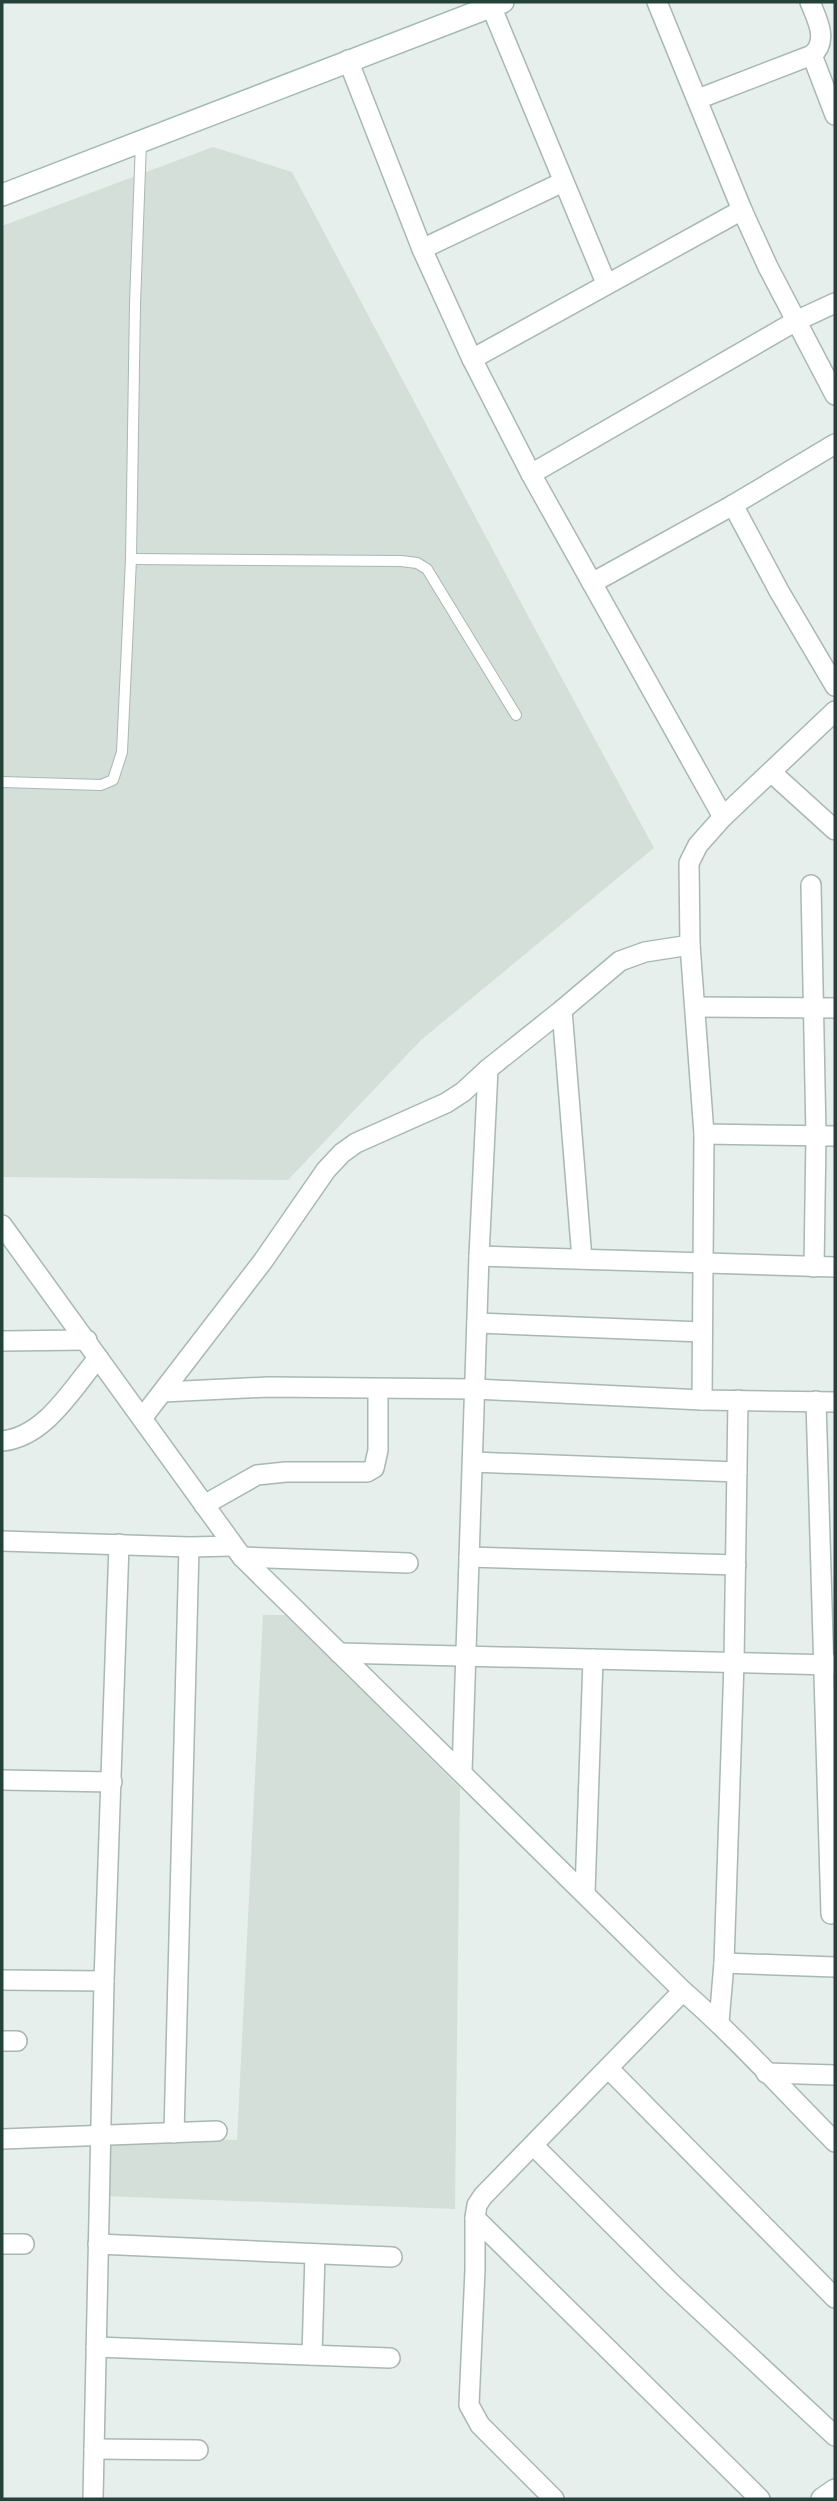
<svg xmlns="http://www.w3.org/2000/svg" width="837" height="2501" font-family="Arial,sans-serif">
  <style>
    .built { fill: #d4dfda }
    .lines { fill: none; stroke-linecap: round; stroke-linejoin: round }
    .lane-casing { stroke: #a8b8b2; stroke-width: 12 }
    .street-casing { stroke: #a8b8b2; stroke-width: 22 }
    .secondary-casing { stroke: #a4bbb3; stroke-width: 24 }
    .lane { stroke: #fff; stroke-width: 10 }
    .street { stroke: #fff; stroke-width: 19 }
    .secondary { stroke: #fff; stroke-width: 21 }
  </style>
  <rect width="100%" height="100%" fill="#e6efeb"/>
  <g class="built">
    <path d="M213 147 292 172 527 614 654 848 421 1040 288 1180 2 1177V226Z"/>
    <path d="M263 1615H286L460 1788 455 2209 104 2196 108 2136 237 2140Z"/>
  </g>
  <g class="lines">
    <g class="lane-casing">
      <g id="lane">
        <path d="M131 559 401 561 417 563 427 569 516 715"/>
        <path d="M2 782 101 785 113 780 122 752 131 559 135 304 141 142"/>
      </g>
    </g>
    <g class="street-casing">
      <g id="street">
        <path d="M657 2 742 210 768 267 835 395"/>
        <path d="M491 6 606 283"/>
        <path d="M812 55 835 115"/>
        <path d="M348 60 422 249 472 359 531 474 723 817"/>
        <path d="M698 99 812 55C829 41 817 19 810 2"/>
        <path d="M422 249 563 182"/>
        <path d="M472 359 742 210"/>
        <path d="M531 474 796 321 835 303"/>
        <path d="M733 505 779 591 835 686"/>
        <path d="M592 583 733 505 835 444"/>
        <path d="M771 772 835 830"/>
        <path d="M811 885 816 1136 814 1267"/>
        <path d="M695 1007 835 1008"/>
        <path d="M562 1010 582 1259"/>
        <path d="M704 1134 835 1136"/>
        <path d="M2 1225 242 1557 683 1991C737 2038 785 2092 835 2142"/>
        <path d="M479 1256 835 1267"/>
        <path d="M477 1323 702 1332"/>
        <path d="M2 1341 87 1340"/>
        <path d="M163 1392 268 1387 475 1389 702 1400 835 1402"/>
        <path d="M702 1400 704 1134 690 945 689 863 698 845 723 817 835 711"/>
        <path d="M816 1401 831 1914"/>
        <path d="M143 1417 263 1261 326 1170 342 1153 356 1143 446 1103 463 1092 488 1069 562 1010 620 961 645 952 690 945"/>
        <path d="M2 1441C45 1437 72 1389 98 1358"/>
        <path d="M473 1462 737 1472"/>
        <path d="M204 1505 257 1475 286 1472H367L374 1468 378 1450V1389"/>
        <path d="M2 1541 189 1547 233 1546"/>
        <path d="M242 1557 408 1563"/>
        <path d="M469 1557 736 1565"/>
        <path d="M339 1653 834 1665"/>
        <path d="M462 1772 479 1256 488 1069"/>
        <path d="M2 1780 112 1782"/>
        <path d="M585 1893 593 1659"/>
        <path d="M724 1963 835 1967"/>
        <path d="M2 1980 104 1981"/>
        <path d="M719 2022 724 1963 734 1662 738 1400"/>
        <path d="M2 2041H17"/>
        <path d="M608 2068 835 2298"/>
        <path d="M766 2073 835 2075"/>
        <path d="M174 2133 189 1547"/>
        <path d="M2 2139 217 2131"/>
        <path d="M533 2145 671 2283 835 2436"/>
        <path d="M475 2218 760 2499"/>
        <path d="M2 2244H24"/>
        <path d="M98 2244 392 2257"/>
        <path d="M96 2347 390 2358"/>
        <path d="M312 2355 315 2254"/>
        <path d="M94 2449 198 2450"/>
        <path d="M93 2499 104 1981 119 1544"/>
        <path d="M554 2499 480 2425 469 2405 475 2270V2218L477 2205 483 2196 683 1991"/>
      </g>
    </g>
    <g class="secondary-casing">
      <g id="secondary">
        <path d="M2 195 503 2"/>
        <path d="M822 2499 835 2490"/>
      </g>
    </g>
    <use href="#lane" class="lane"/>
    <use href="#street" class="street"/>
    <use href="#secondary" class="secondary"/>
  </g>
  <rect width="837" height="2501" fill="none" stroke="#24423a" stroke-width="7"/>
</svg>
